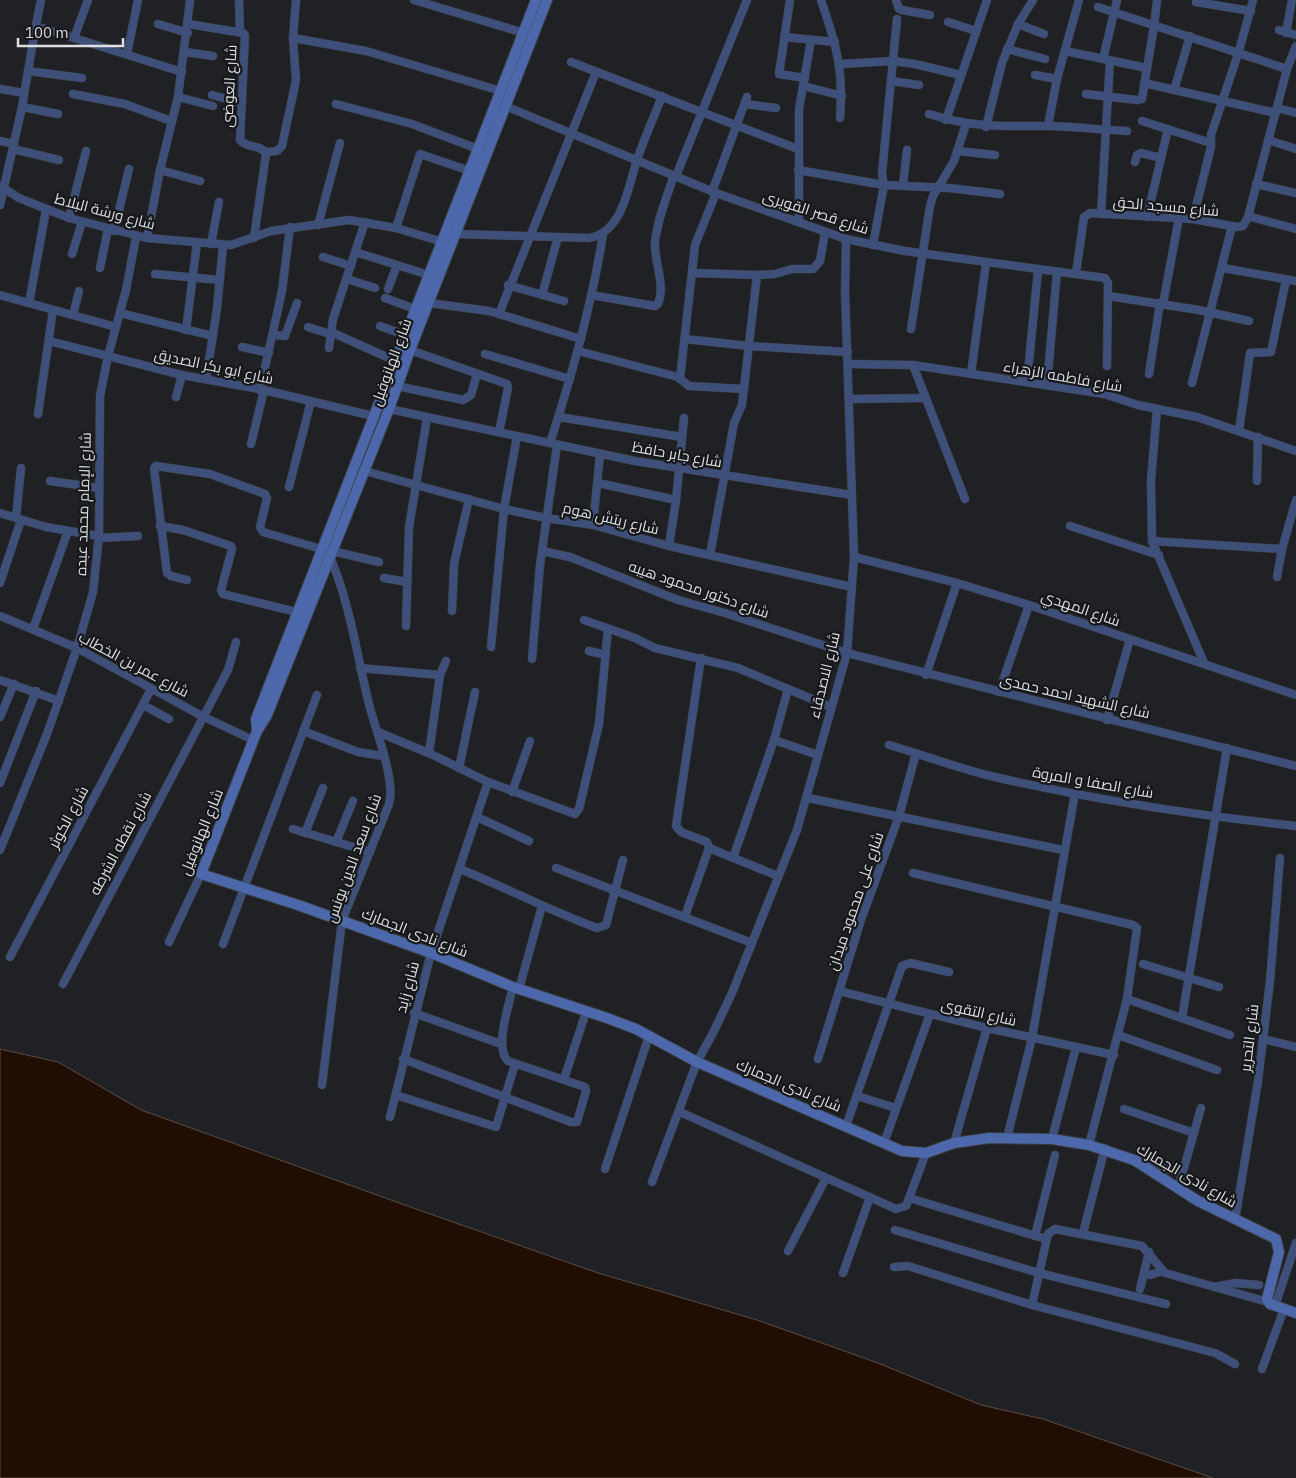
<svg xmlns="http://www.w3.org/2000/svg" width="1296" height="1478" font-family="'IBM Plex Sans',Cairo,sans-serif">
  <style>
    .water { fill: #210e02; stroke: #5a4d45 }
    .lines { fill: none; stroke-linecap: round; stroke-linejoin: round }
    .street-casing { stroke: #3b3c3e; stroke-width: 9 }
    .secondary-casing { stroke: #3b3c3e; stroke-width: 12 }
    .street { stroke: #3e4f79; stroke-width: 8 }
    .secondary { stroke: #4d68aa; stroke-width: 10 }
    .labels { text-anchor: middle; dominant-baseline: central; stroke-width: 4.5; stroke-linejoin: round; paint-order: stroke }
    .street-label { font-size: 15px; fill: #dedfe1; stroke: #17181b }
  </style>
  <rect width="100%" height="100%" fill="#202124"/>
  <path class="water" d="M0 1049 58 1062 141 1110 416 1209 598 1273 757 1320 878 1363 981 1405 1043 1419 1213 1478H0Z"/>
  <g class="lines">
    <g class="street-casing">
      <g id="street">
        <path d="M239 0 240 32"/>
        <path d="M414 0 524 33"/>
        <path d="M790 0 779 74 805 78"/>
        <path d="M821 0C836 44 844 71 840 118"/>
        <path d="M896 0 899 9 902 10 930 15"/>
        <path d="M1196 2 1251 11"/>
        <path d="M1098 7 1287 69"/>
        <path d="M948 22 976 31"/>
        <path d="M158 24 188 33"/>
        <path d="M188 24 243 33 245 35 240 140C247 149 262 144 266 154L254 238"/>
        <path d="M1018 24 1044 34"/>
        <path d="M35 30 41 0"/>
        <path d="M1279 30 1296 35"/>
        <path d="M1286 33 1292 0"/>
        <path d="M784 37 835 42"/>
        <path d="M74 38 88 0"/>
        <path d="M293 38 366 51 501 91"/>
        <path d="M1007 49 1045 59"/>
        <path d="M1065 51 1147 68"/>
        <path d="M185 52 213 56"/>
        <path d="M127 54 138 0"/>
        <path d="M1103 59 1117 0"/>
        <path d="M571 62 798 149"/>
        <path d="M841 64 893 61 915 64 961 75"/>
        <path d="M28 71 82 78"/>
        <path d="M1035 75 1057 79"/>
        <path d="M891 81 919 85"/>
        <path d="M1144 83 1276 113"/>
        <path d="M804 86 842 96"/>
        <path d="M0 89 24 93"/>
        <path d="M1174 90 1190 36"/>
        <path d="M73 94 125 104 171 121"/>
        <path d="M1086 94 1137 100 1142 99 1154 26 1157 0"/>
        <path d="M212 95 242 103"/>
        <path d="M178 97 213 106"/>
        <path d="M336 104 412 124 478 149"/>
        <path d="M745 104 776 108"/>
        <path d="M505 106 716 193 846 239 905 251 1105 278 1108 283 1107 366"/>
        <path d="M22 107 58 114"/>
        <path d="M1277 108 1296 113"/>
        <path d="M929 114C975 128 1000 126 1046 126 1073 126 1100 130 1127 131"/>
        <path d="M946 120 987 0"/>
        <path d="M1142 121 1211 143"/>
        <path d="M1048 126 1057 79 1079 0"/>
        <path d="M986 127 1002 63 1018 24 1033 0"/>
        <path d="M1268 140 1296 149"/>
        <path d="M0 141 14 144"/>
        <path d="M13 149 59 160"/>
        <path d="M957 151 995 155"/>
        <path d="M266 152 277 151 282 146 296 80 293 38 296 0"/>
        <path d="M1135 162 1137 155 1141 153 1161 158"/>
        <path d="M160 170 200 181"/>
        <path d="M798 170 884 185 949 188 1000 194"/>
        <path d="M676 176 747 0"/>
        <path d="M1256 184 1296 193"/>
        <path d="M903 185 907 150"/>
        <path d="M0 186 19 198 69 218 147 238 231 245 271 231 349 220 396 228 443 242"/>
        <path d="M712 192 747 97"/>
        <path d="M0 205 22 107 35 30 42 28 182 72"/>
        <path d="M1101 214 1110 60"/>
        <path d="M1147 217 1168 129"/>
        <path d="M1248 217 1287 69 1296 46"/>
        <path d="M69 218 86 151"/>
        <path d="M1193 219 1211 147V135L1239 51 1253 0"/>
        <path d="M799 221V109L811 40"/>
        <path d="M318 225 340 143"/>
        <path d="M396 228 420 154 470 171"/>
        <path d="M114 231 129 169"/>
        <path d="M456 234 589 238C624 232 628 185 638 157 645 137 654 117 662 96"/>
        <path d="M147 238 160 170 178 97 190 0"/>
        <path d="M211 244 219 202"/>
        <path d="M873 245 884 185 882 173 897 19"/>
        <path d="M355 252 429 275"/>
        <path d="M72 254 82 222"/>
        <path d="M323 257 351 266"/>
        <path d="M100 268 108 229"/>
        <path d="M1223 268 1296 281"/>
        <path d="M692 273 757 275 775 274 792 269H813L820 261 825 232"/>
        <path d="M1076 273 1084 217 1090 213 1193 219 1237 227 1243 226 1248 217H1251L1296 229"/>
        <path d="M155 274 220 280"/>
        <path d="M347 279 375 288"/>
        <path d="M508 285 564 301"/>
        <path d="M388 289 397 265"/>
        <path d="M0 295 116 327"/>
        <path d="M542 295 558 237"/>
        <path d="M591 295 655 306 658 304C666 285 654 262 655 243 657 220 667 197 674 175"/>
        <path d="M1108 296 1199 310 1249 321"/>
        <path d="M385 298 415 309"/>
        <path d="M29 303 46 210"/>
        <path d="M429 303 489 311 581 339"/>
        <path d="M1163 304 1179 218"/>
        <path d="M120 313 213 336"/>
        <path d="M499 314 596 72"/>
        <path d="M73 315 79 291"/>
        <path d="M380 326 405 335"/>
        <path d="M308 327 330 334"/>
        <path d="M911 329 930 206 933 196 954 161 966 124"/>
        <path d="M186 330 197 243"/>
        <path d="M331 332 400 363"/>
        <path d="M274 335 285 336 297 303"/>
        <path d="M685 339 749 346 848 352"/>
        <path d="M49 341 182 375 264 390 373 416"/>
        <path d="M242 347 269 353"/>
        <path d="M329 348 333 319 365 222"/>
        <path d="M410 350 507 384 508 388 499 432"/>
        <path d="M578 351 678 377 689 386 744 389"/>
        <path d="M485 354 570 379"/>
        <path d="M848 364 913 365 1104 394 1138 405 1197 417 1296 451"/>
        <path d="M913 365 965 499"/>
        <path d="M971 374 986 263"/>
        <path d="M1149 374 1160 303"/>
        <path d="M206 379 217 309 223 245"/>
        <path d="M680 379 695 245 716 193"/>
        <path d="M1027 382 1038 270"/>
        <path d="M1192 383 1232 226"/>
        <path d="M1047 385 1057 272"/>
        <path d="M397 386 463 400 471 395 477 374"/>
        <path d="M260 390 282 291 290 227"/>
        <path d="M176 397 182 375"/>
        <path d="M849 399 925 398"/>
        <path d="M389 409 635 461 852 495"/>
        <path d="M1157 409 1151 480 1152 541 1204 663"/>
        <path d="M38 414 53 310"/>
        <path d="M559 417 682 437"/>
        <path d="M1239 431 1250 353 1271 352 1286 280"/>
        <path d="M550 443C572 375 592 305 603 234"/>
        <path d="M251 444 264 390"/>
        <path d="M365 471 504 509 546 518 593 525 669 546 852 587"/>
        <path d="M50 481 99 488"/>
        <path d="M1257 481 1258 437"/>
        <path d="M598 483 676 500"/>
        <path d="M289 487 311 401"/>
        <path d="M0 513 46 527 99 536"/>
        <path d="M16 518 21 468"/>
        <path d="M593 525 600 454"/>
        <path d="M160 526 183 530 231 546 232 549 221 590 223 594 297 612"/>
        <path d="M1070 526 1159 555"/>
        <path d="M99 538 138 536"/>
        <path d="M1152 541 1282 549"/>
        <path d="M669 546 676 500 684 418"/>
        <path d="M332 551 379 562"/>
        <path d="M542 551 570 557 678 600 725 613 847 653 1296 766"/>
        <path d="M710 555 734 423 742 405 757 275"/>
        <path d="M854 557 957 583 1029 605 1296 695"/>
        <path d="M1277 577 1282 549 1296 500"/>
        <path d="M384 578 407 582"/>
        <path d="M187 580 171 576 167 573 154 468 156 466 210 474 265 494 267 498 260 527 263 532 321 549"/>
        <path d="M0 583 21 520"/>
        <path d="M452 611 454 564 469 499"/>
        <path d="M0 616 77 648 202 716 253 740"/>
        <path d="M584 620 635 638 655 648 738 668 831 707"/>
        <path d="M406 626 409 527 427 418"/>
        <path d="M33 629 68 531"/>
        <path d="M491 647 504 509 517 436"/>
        <path d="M589 651 606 655"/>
        <path d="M532 659 540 565 557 445"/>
        <path d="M360 668 440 675"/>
        <path d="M926 675 957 583"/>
        <path d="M0 680 59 701"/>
        <path d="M999 692 1029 605"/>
        <path d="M143 705 169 719"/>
        <path d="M0 717 14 684"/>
        <path d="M1107 720 1130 639"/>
        <path d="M303 731 358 752 383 756"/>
        <path d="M378 732 433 755 488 782 575 814 579 809 599 724 608 629"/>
        <path d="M774 740 818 755"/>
        <path d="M889 745C924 755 959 769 995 777 1094 800 1195 815 1296 826"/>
        <path d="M429 753 440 675 446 661"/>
        <path d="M459 768 475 692"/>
        <path d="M0 783 36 691"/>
        <path d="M512 792 530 741"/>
        <path d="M808 798 1063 850"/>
        <path d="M477 817 529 841"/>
        <path d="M293 829 370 852"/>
        <path d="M305 833 323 788"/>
        <path d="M336 842 353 801"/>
        <path d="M709 848 778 876"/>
        <path d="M0 850 47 734 77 648 93 592 99 536 100 396 108 356 126 290 136 237"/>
        <path d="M733 858 774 740 788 689"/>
        <path d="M556 868 752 943"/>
        <path d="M460 869C507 888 550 911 597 928L606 925 623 860"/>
        <path d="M913 873 1133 925 1137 928 1127 999 1089 1145"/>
        <path d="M685 916 709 848 707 842 681 832 676 826 701 658"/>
        <path d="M169 942 201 874"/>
        <path d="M223 944 317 695"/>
        <path d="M10 957 151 689"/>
        <path d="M1143 964 1219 987"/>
        <path d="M63 984 228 670 236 642"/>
        <path d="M519 989 542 906"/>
        <path d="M839 991 987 1028 1114 1055"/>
        <path d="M1127 999 1230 1035"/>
        <path d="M414 1013 501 1044"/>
        <path d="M1182 1018 1227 748"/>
        <path d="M1118 1035 1217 1070"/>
        <path d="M1263 1039 1296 1047"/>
        <path d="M403 1059 571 1122H577L586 1091 585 1087 508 1061C494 1048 509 1005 513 987"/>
        <path d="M818 1059 861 920 899 816 916 753"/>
        <path d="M564 1079 586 1012"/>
        <path d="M322 1085 342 921 389 804C396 780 375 729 369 704 357 656 350 603 330 557"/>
        <path d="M399 1096 496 1127 515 1064"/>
        <path d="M857 1096 896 1108"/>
        <path d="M1124 1109 1194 1133"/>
        <path d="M680 1112 896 1209 906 1206 926 1153"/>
        <path d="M390 1117 431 953 488 782"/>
        <path d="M846 1126 902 966 910 963 949 972"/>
        <path d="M1007 1138 1032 1038 1075 793"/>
        <path d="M1052 1139 1076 1047"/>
        <path d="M884 1143 930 1014"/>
        <path d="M954 1143 987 1028"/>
        <path d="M1134 1160 1146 1158 1181 1175"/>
        <path d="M605 1169 649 1036"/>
        <path d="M652 1182 697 1062 713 1033 732 993 797 830 847 653 854 557 845 292 846 239"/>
        <path d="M1178 1189 1201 1108"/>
        <path d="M909 1198 1046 1239"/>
        <path d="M1235 1220 1258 1081 1270 981 1280 858"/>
        <path d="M895 1230 1039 1273 1166 1304"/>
        <path d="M1083 1233 1105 1148"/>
        <path d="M1035 1236 1055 1155"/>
        <path d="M788 1251 826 1178"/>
        <path d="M894 1267 908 1266 1032 1305 1215 1353 1235 1364"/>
        <path d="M843 1273 870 1197"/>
        <path d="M1144 1273 1150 1275 1162 1271"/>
        <path d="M1214 1287 1236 1283 1259 1285"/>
        <path d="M1140 1289 1149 1252"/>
        <path d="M1032 1305 1048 1234 1055 1229 1142 1246 1165 1273 1268 1302"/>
        <path d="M1275 1306 1296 1243"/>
        <path d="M1262 1369 1284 1309"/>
      </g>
    </g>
    <g class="secondary-casing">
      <g id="secondary">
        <path d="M547 0 410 350 389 409 267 715 257 731 201 874 298 905 431 953 513 987 607 1018 636 1029 697 1062 902 1151 926 1153 954 1143 989 1138 1052 1139 1089 1145 1134 1160 1198 1201 1276 1239 1279 1252 1267 1299 1270 1304 1296 1313"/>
        <path d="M257 731 256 719 536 0"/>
      </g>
    </g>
    <use href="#street" class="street"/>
    <use href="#secondary" class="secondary"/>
  </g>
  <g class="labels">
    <g class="street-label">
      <text transform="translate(229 86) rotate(-87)">شارع العوضى</text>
      <text transform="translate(1166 206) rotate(5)">شارع مسجد الحق</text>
      <text transform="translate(105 211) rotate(15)">شارع ورشة البلاط</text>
      <text transform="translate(816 212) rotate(18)">شارع قصر القويرى</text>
      <text transform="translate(391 362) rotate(-70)">شارع الهانوفيل</text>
      <text transform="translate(214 366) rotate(12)">شارع ابو بكر الصديق</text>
      <text transform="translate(1063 376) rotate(10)">شارع فاطمه الزهراء</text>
      <text transform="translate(677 454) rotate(10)">شارع جابر حافظ</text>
      <text transform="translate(83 504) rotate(-88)">شارع الإمام محمد عبده</text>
      <text transform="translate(611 518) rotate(13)">شارع ريتش هوم</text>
      <text transform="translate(699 589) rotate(19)">شارع دكتور محمود هيبه</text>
      <text transform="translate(1081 608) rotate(19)">شارع المهدي</text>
      <text transform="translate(134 664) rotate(28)">شارع عمر بن الخطاب</text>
      <text transform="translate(824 675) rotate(-76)">شارع الاصدقاء</text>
      <text transform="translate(1075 696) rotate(13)">شارع الشهيد احمد حمدى</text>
      <text transform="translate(1093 782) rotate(10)">شارع الصفا و المروة</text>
      <text transform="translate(68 817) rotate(-62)">شارع الكوثر</text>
      <text transform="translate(201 832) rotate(-68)">شارع الهانوفيل</text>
      <text transform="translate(120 843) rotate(-62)">شارع نقطه الشرطه</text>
      <text transform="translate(353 858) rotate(-70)">شارع سعد الدين يونس</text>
      <text transform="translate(855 901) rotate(-71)">شارع على محمود ميدان</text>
      <text transform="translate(415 932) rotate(21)">شارع نادى الجمارك</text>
      <text transform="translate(407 987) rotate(-75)">شارع زايد</text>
      <text transform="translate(979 1012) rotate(13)">شارع التقوى</text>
      <text transform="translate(1249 1038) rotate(-83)">شارع التحرير</text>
      <text transform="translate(789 1085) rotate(23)">شارع نادى الجمارك</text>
      <text transform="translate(1187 1175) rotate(30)">شارع نادى الجمارك</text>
    </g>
  </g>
  <path d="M18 38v8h105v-8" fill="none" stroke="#dedfe1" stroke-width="2.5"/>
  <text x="25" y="38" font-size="15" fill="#dedfe1" stroke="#17181b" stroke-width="4" paint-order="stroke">100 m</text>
</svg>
